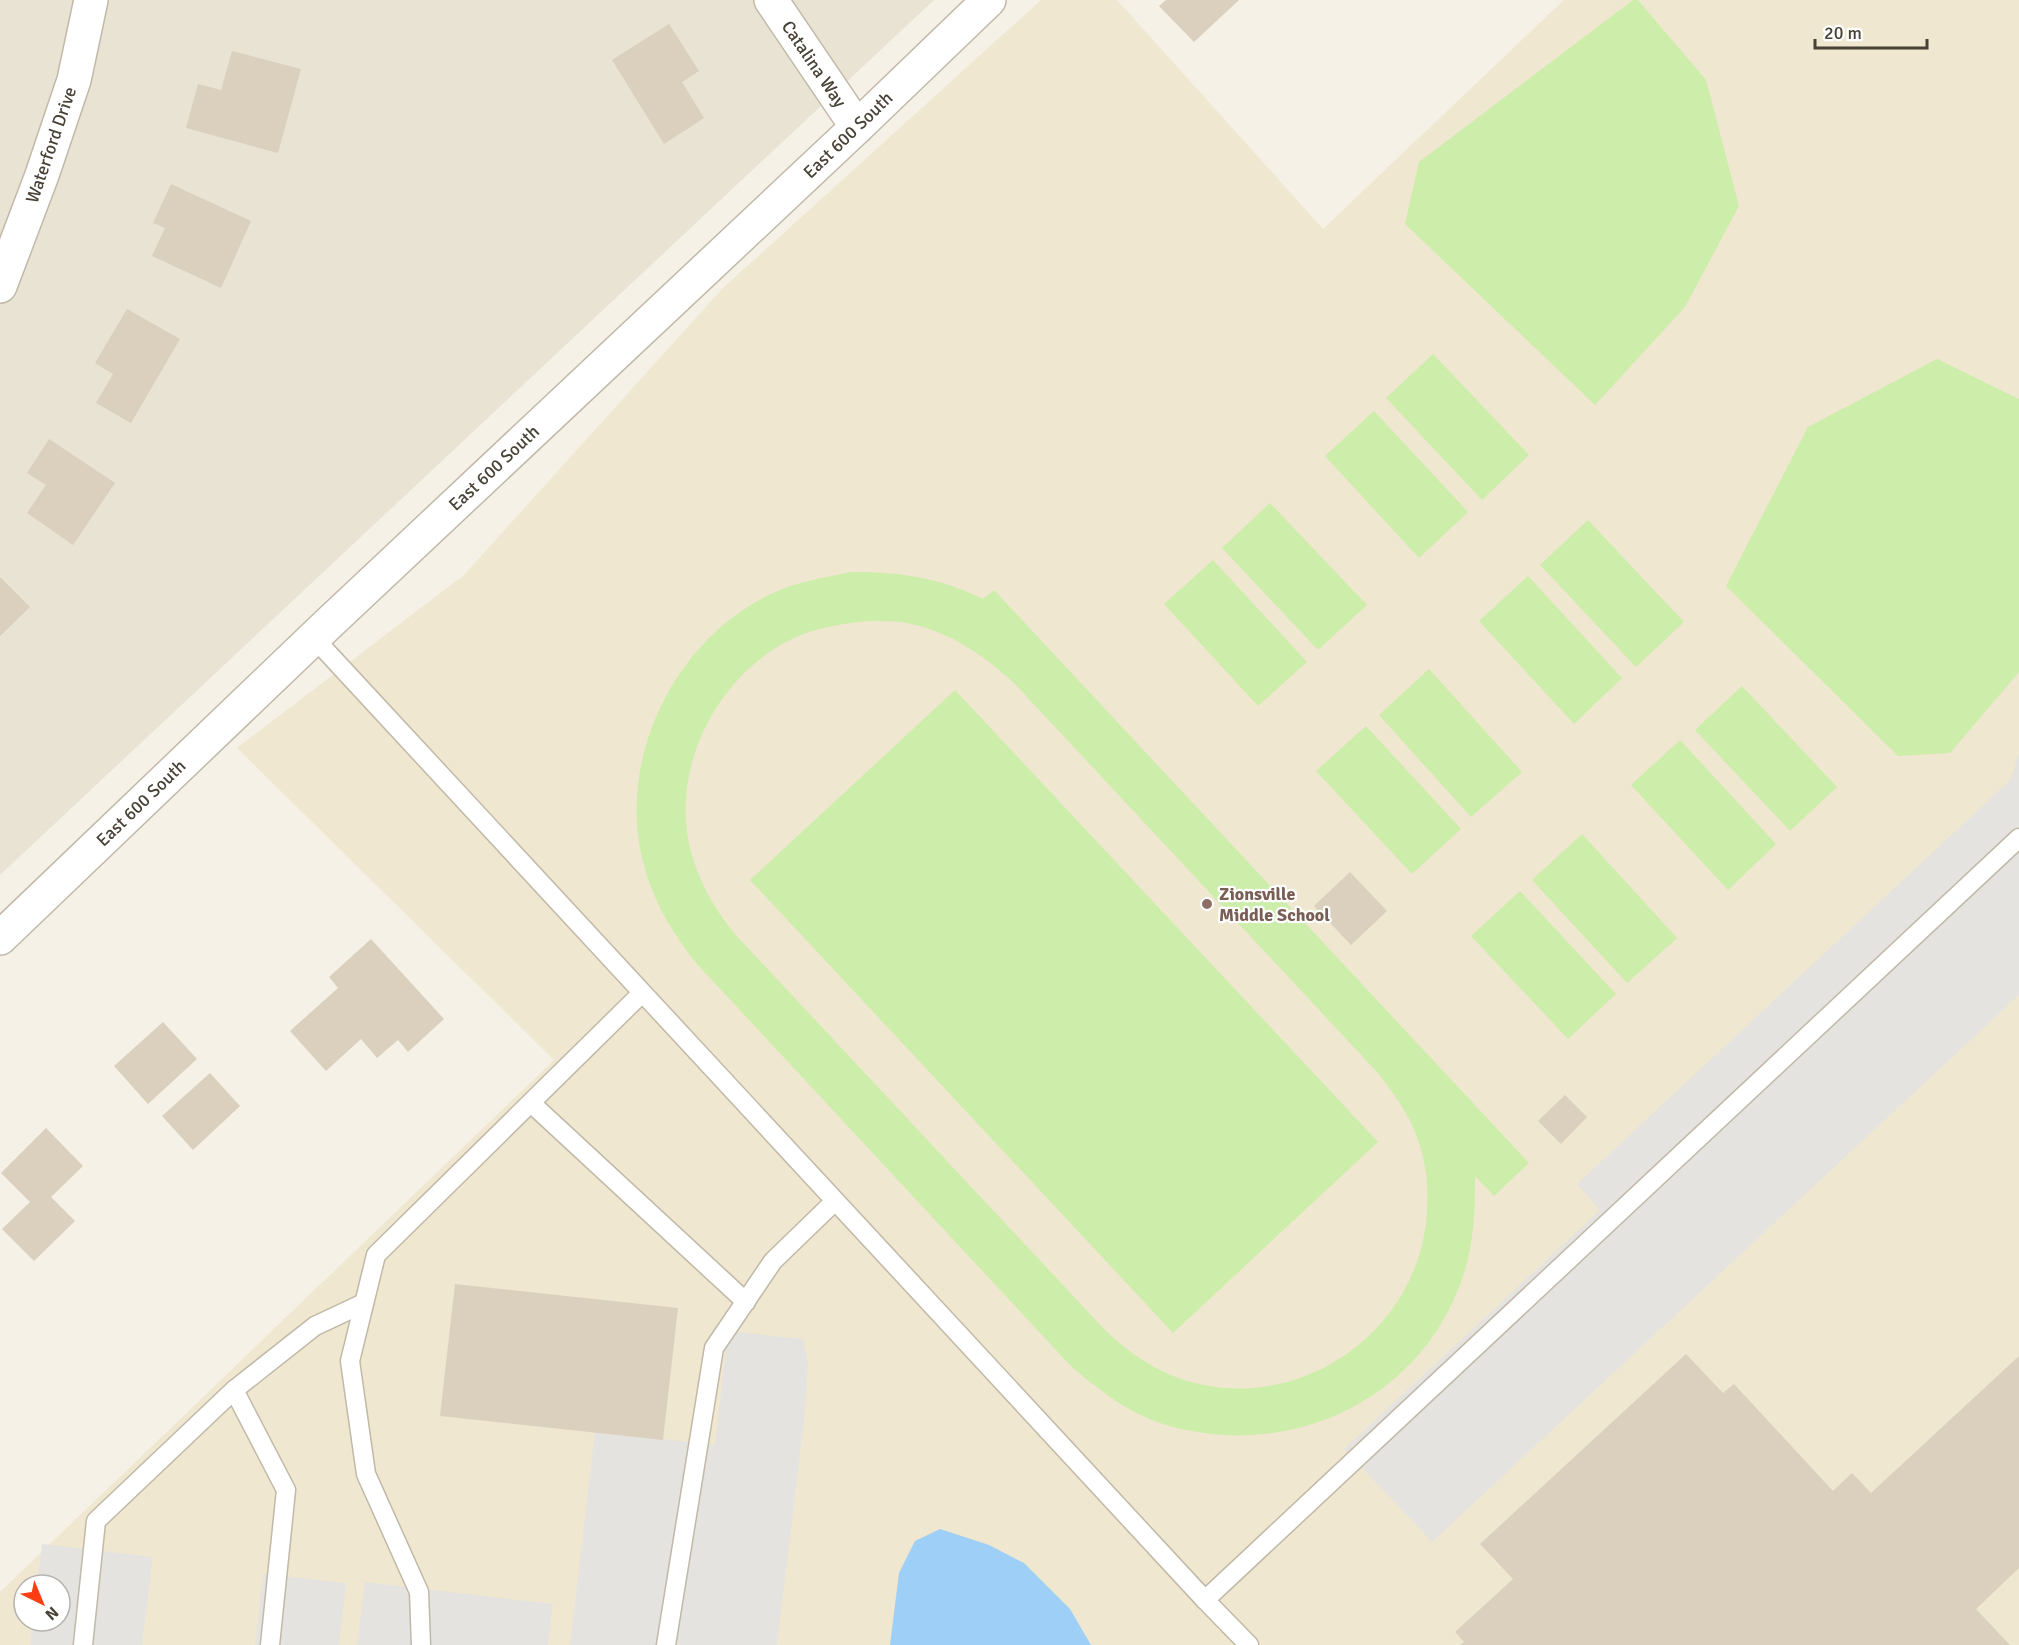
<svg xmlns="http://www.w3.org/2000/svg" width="2019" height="1645" font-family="Signika,sans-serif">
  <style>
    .residential { fill: #e9e3d4 }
    .education { fill: #efe7cf; fill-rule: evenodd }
    .green { fill: #cdedab; fill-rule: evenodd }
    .parking { fill: #e5e3df }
    .water { fill: #9dcff7 }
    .building { fill: #dad0bd }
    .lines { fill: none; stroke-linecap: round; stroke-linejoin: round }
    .service-casing { stroke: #c1b9a8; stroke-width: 21 }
    .minor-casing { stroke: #c1b9a8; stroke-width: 36 }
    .service { stroke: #fff; stroke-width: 18 }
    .minor { stroke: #fff; stroke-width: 33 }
    .education-dot { fill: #8d6e63; stroke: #fff; stroke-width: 2 }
    .labels { text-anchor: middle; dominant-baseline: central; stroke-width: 4.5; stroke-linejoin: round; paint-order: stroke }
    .street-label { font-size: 18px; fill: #484135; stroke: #fff }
    .education-label { font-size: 18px; font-weight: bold; fill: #785e54; stroke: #fff; text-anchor: start }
  </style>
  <rect width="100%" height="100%" fill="#f5f1e6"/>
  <path class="residential" d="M0 0H934L0 875Z"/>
  <path class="education" d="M1041 0H1117L1323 229 1564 0H2019V1645H0V1592L554 1060 237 748 464 575 722 289ZM24 1585H60V1621H24Z"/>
  <g class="green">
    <path d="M1633 0H1638L1706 80 1739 206 1685 307 1595 405 1405 224 1419 162Z"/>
    <path d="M1433 354 1529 455 1482 500 1386 398Z"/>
    <path d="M1937 359 2019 399V672L1950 753 1898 756 1726 586 1808 427Z"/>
    <path d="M1374 411 1468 512 1419 558 1325 456Z"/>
    <path d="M1270 503 1367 605 1318 650 1222 548Z"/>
    <path d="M1588 520 1684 622 1636 667 1540 565Z"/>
    <path d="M1213 560 1307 662 1258 706 1164 604Z"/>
    <path d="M851 572C900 572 938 577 983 599L994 590 1529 1163 1494 1196 1475 1176C1475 1211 1474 1245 1462 1279 1419 1403 1286 1462 1163 1424 1126 1412 1096 1388 1068 1363L697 964C673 934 656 906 645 869 613 761 676 633 780 590 803 581 827 577 851 572ZM869 621C879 621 891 621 901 622 946 629 981 653 1014 683L1377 1072C1390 1089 1403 1105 1412 1125 1428 1158 1431 1200 1424 1236 1401 1355 1266 1426 1156 1368 1137 1358 1121 1345 1105 1330L733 932C713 906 698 880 690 848 669 762 724 663 806 633 827 626 847 623 869 621Z"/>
    <path d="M1528 576 1622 678 1574 724 1479 621Z"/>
    <path d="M1429 669 1522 772 1471 817 1379 715Z"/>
    <path d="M1742 686 1837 787 1790 831 1695 730Z"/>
    <path d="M955 690 1378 1142 1173 1333 750 880Z"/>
    <path d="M1366 726 1461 829 1412 874 1316 771Z"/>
    <path d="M1680 740 1776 844 1728 890 1631 785Z"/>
    <path d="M1582 834 1677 938 1627 983 1532 880Z"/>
    <path d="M1520 891 1616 994 1568 1039 1471 936Z"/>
  </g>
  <g class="parking">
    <path d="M2019 753V995L1432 1542 1344 1449 1600 1210 1577 1184 2007 783 2012 775Z"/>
    <path d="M728 1331 803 1339 808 1365 804 1421 777 1645H570L595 1431 715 1445Z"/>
    <path d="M42 1544 153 1557 142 1645H30L32 1621H60V1585H37Z"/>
    <path d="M263 1574 346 1583 339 1645H255Z"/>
    <path d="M365 1582 553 1604 548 1645H357Z"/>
  </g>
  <path class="water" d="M940 1529 989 1545 1024 1563 1070 1609 1091 1645H890L899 1573 915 1541Z"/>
  <g class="building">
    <path d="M1166 0H1239L1194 42 1159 6Z"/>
    <path d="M669 24 699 71 682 82 704 118 664 144 612 60Z"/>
    <path d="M232 51 301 69 278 153 186 128 198 84 221 90Z"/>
    <path d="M171 184 251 221 221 288 152 256 165 228 153 223Z"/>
    <path d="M127 309 180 339 131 423 96 403 113 374 95 363Z"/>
    <path d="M49 439 115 483 73 545 27 513 46 485 27 473Z"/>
    <path d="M0 577 30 607 0 636Z"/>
    <path d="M1350 872 1387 911 1351 945 1314 906Z"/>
    <path d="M371 939 444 1019 408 1052 398 1040 377 1058 361 1039 326 1071 290 1031 338 988 329 977Z"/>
    <path d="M163 1022 197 1059 148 1104 114 1066Z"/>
    <path d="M210 1073 240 1106 193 1150 162 1116Z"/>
    <path d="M1565 1095 1587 1117 1561 1144 1538 1121Z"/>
    <path d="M46 1128 83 1166 51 1197 75 1221 34 1261 2 1229 30 1202 1 1173Z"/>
    <path d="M455 1284 678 1308 663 1440 440 1416Z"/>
    <path d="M1686 1354 1723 1393 1734 1384 1833 1491 1852 1473 1871 1493 2019 1356V1568L1976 1609 2010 1645H1460L1464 1642 1455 1632 1513 1579 1480 1544Z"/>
  </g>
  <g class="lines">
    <g class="service-casing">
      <g id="service">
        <path d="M314 638 1205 1600 1249 1645"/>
        <path d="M531 1103 746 1302"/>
        <path d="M234 1390 286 1490 270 1645"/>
        <path d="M1205 1600 2019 838"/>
        <path d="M83 1645 96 1521 234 1390 315 1326 364 1303"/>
        <path d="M421 1645 419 1592 366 1474 350 1361 376 1255 642 993"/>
        <path d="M666 1645 714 1348 773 1261 835 1201"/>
      </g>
    </g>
    <g class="minor-casing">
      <g id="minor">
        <path d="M771 0 857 127"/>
        <path d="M0 286 42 175 74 80 91 0"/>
        <path d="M0 938 327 625 857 127 989 0"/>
      </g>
    </g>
    <use href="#service" class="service"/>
    <use href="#minor" class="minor"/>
  </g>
  <circle class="education-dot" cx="1207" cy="904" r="6"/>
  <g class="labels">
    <g class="street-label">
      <text transform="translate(814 64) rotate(56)">Catalina Way</text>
      <text transform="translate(848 135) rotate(-44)">East 600 South</text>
      <text transform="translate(51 145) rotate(-71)">Waterford Drive</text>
      <text transform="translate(494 468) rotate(-43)">East 600 South</text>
      <text transform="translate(141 803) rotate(-44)">East 600 South</text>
    </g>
    <g class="education-label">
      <text x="1219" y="894">Zionsville<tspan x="1219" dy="21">Middle School</tspan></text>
    </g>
  </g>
  <g transform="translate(42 1603) rotate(137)"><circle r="28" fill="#ffffff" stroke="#b6b3ae" stroke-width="1.5"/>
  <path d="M0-4.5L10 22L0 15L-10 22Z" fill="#ff3d13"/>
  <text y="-9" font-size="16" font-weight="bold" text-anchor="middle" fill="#484135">N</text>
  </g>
  <path d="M1815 39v9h112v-9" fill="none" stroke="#484135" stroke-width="3"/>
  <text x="1824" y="39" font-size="18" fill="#484135" stroke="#ffffff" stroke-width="4.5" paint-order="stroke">20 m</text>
</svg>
